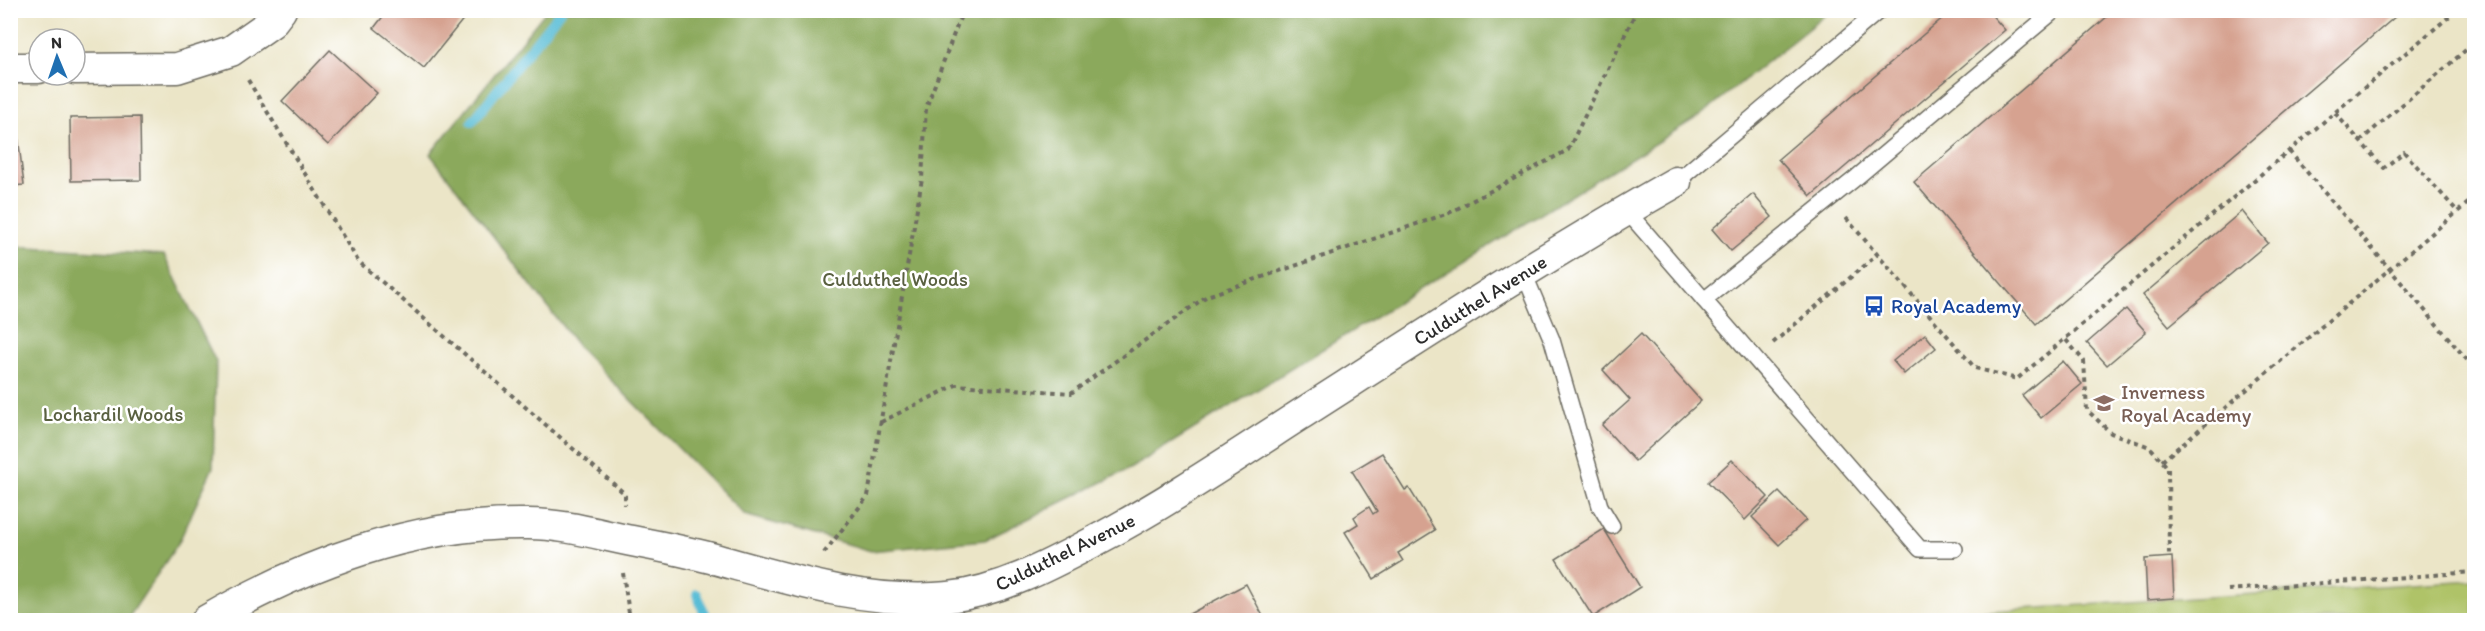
<svg xmlns="http://www.w3.org/2000/svg" width="2485" height="631" font-family="Itim,sans-serif">
  <style>
    .green { fill: #afc367; stroke: #6d7749; stroke-width: 1.5 }
    .forest { fill: #8ba95c; stroke: #5b6a44; stroke-width: 1.5 }
    .lines { fill: none; stroke-linecap: round; stroke-linejoin: round }
    .stream { stroke: #57bcd5; stroke-width: 10 }
    .building { fill: #d6a290 }
    .service-casing { stroke: #6e6c62; stroke-width: 18 }
    .minor-casing { stroke: #6e6c62; stroke-width: 33 }
    .path { stroke: #6e6c62; stroke-width: 4; stroke-dasharray: 4.5 4.5; stroke-linecap: butt }
    .service { stroke: #fff; stroke-width: 15 }
    .minor { stroke: #fff; stroke-width: 30 }
    .labels { text-anchor: middle; dominant-baseline: central; stroke-width: 5; stroke-linejoin: round; paint-order: stroke }
    .park-label { font-size: 20px; fill: #596040; stroke: #fff }
    .street-label { font-size: 20px; fill: #2b2b2b; stroke: #fff }
    .transit-label { font-size: 20px; fill: #164399; stroke: #fff; text-anchor: start }
    .education-label { font-size: 20px; fill: #785e54; stroke: #fff; text-anchor: start }
  </style>
  <rect width="100%" height="100%" fill="#fff"/>
  <filter id="ink" filterUnits="userSpaceOnUse"><feTurbulence type="fractalNoise" baseFrequency=".0167" numOctaves="2"/><feDisplacementMap in="SourceGraphic" scale="12" xChannelSelector="R" yChannelSelector="G"/><feConvolveMatrix kernelMatrix="1 2 1 2 8 2 1 2 1" color-interpolation-filters="sRGB"/></filter>
  <filter id="wash" filterUnits="userSpaceOnUse"><feTurbulence type="fractalNoise" baseFrequency=".008" numOctaves="4" result="noise"/><feDisplacementMap in="SourceGraphic" scale="24" xChannelSelector="R" yChannelSelector="G"/><feGaussianBlur stdDeviation="1.35" result="paint"/><feColorMatrix in="noise" values="0 0 0 0 0 0 0 0 0 0 0 0 0 0 0 0 0 1.4 0 .05"/><feComposite in="paint" operator="in"/></filter>
  <g filter="url(#wash)">
    <rect width="100%" height="100%" fill="#ebe5c7"/>
    <path class="green" d="M2474 580V620H1975V612Z"/>
    <g class="forest">
      <path d="M546 11V10L1830 11 1701 115 1131 468 985 540 871 551 745 515 580 349 430 154Z"/>
      <path d="M11 246 164 255 216 362 213 467 179 542 127 620H11Z"/>
    </g>
    <g class="lines">
      <g class="stream">
        <path d="M472 122 561 10"/>
        <path d="M697 594 707 620"/>
      </g>
    </g>
    <g id="blocks">
      <g class="building">
        <path d="M388 10H467L469 12 424 68 374 28Z"/>
        <path d="M1952 10H1987L2005 30 1811 196 1778 159Z"/>
        <path d="M2115 10H2403L2036 324 1914 182Z"/>
        <path d="M330 50 377 93 328 145 282 101Z"/>
        <path d="M140 117 141 180 71 181 70 118Z"/>
        <path d="M17 128 24 185 10 186V129Z"/>
        <path d="M1753 194 1772 217 1731 251 1712 229Z"/>
        <path d="M2242 211 2268 243 2169 326 2143 295Z"/>
        <path d="M2126 309 2146 332 2107 365 2087 343Z"/>
        <path d="M1641 334 1701 401 1635 461 1602 425 1630 400 1603 370Z"/>
        <path d="M1925 334 1936 348 1904 374 1893 361Z"/>
        <path d="M2063 361 2082 384 2041 418 2022 395Z"/>
        <path d="M1382 453 1405 490 1409 488 1435 530 1398 553 1403 561 1374 579 1345 532 1358 524 1354 517 1369 507 1373 514 1377 511 1352 471Z"/>
        <path d="M1732 460 1768 497 1745 520 1708 482Z"/>
        <path d="M1779 492 1806 520 1779 545 1752 517Z"/>
        <path d="M1604 529 1640 587 1593 617 1556 559Z"/>
        <path d="M2172 557 2174 598 2147 600 2145 559Z"/>
        <path d="M1246 584 1265 620H1178Z"/>
      </g>
    </g>
  </g>
  <g filter="url(#ink)">
    <use href="#blocks" fill-opacity="0" stroke="#6e6c62" stroke-width="1.5"/>
    <g class="lines">
      <g class="service-casing">
        <g id="service">
          <path d="M1676 182 1880 10"/>
          <path d="M1626 210 1920 549H1955"/>
          <path d="M1523 271 1552 340 1600 506 1612 526"/>
          <path d="M1704 300 1857 177 2055 10"/>
        </g>
      </g>
      <g class="minor-casing">
        <g id="minor">
          <path d="M10 68H39"/>
          <path d="M75 69 177 68 231 51 271 23 281 10"/>
          <path d="M207 620C305 564 413 522 528 524 564 524 597 534 632 541 658 546 685 551 711 558 788 579 868 605 949 597 1000 591 1046 567 1091 543 1163 505 1230 460 1298 416 1423 336 1547 255 1676 182"/>
        </g>
      </g>
      <g class="path">
        <path d="M1426 10 1432 15 1489 10"/>
        <path d="M248 80 358 261 625 494V505"/>
        <path d="M2335 113 2384 168 2404 152 2458 212"/>
        <path d="M2360 141 2474 43"/>
        <path d="M2289 151 2474 368"/>
        <path d="M1846 218 1975 368 2017 379 2457 10"/>
        <path d="M2066 340 2084 361 2087 410 2111 433 2150 447 2168 468 2169 555"/>
        <path d="M1773 343 1877 255"/>
        <path d="M881 422 956 385 1071 393 1207 296 1449 213 1568 150 1637 10"/>
        <path d="M2162 461 2474 198"/>
        <path d="M824 553 868 496 922 179 926 108 963 10"/>
        <path d="M623 573 630 620"/>
        <path d="M2228 590 2474 572"/>
      </g>
      <use href="#service" class="service"/>
      <use href="#minor" class="minor"/>
    </g>
  </g>
  <defs>
    <g id="bus-bare" transform="scale(1.62)"><path d="M-5-6H5V4H4V6H2V4H-2V6H-4V4H-5ZM-3.5-4V0h7V-4ZM-3.5 1.2v1.5H-2V1.2ZM2 1.2v1.5H3.5V1.2Z" fill="#1a4fb4" stroke="#fff" stroke-width="2.5" paint-order="stroke"/></g>
    <g id="school-bare" transform="scale(1.62)"><path d="M0-5L7-2L0 1L-7-2ZM-4 1L0 2.5L4 1V4Q0 6-4 4Z" fill="#8d6e63" stroke="#fff" stroke-width="2.5" paint-order="stroke"/></g>
  </defs>
  <g fill-rule="evenodd">
    <use href="#bus-bare" x="1874" y="306"/>
    <use href="#school-bare" x="2104" y="403"/>
  </g>
  <g class="labels">
    <g class="park-label">
      <text x="895" y="279">Culduthel Woods</text>
      <text x="113" y="414">Lochardil Woods</text>
    </g>
    <g class="street-label">
      <text transform="translate(1480 300) rotate(-32)">Culduthel Avenue</text>
      <text transform="translate(1065 552) rotate(-26)">Culduthel Avenue</text>
    </g>
    <g class="transit-label">
      <text x="1891" y="306">Royal Academy</text>
    </g>
    <g class="education-label">
      <text x="2121" y="392">Inverness<tspan x="2121" dy="23">Royal Academy</tspan></text>
    </g>
  </g>
  <rect width="2485" height="631" fill="none" stroke="#fff" stroke-width="36"/>
  <g transform="translate(57 57) rotate(358)"><circle r="28" fill="#ffffff" stroke="#aaaaaa" stroke-width="1.5"/>
  <path d="M0-4.5L10 22L0 15L-10 22Z" fill="#1f6fb2"/>
  <text y="-9" font-size="16" font-weight="bold" text-anchor="middle" fill="#2b2b2b">N</text>
  </g>
</svg>
